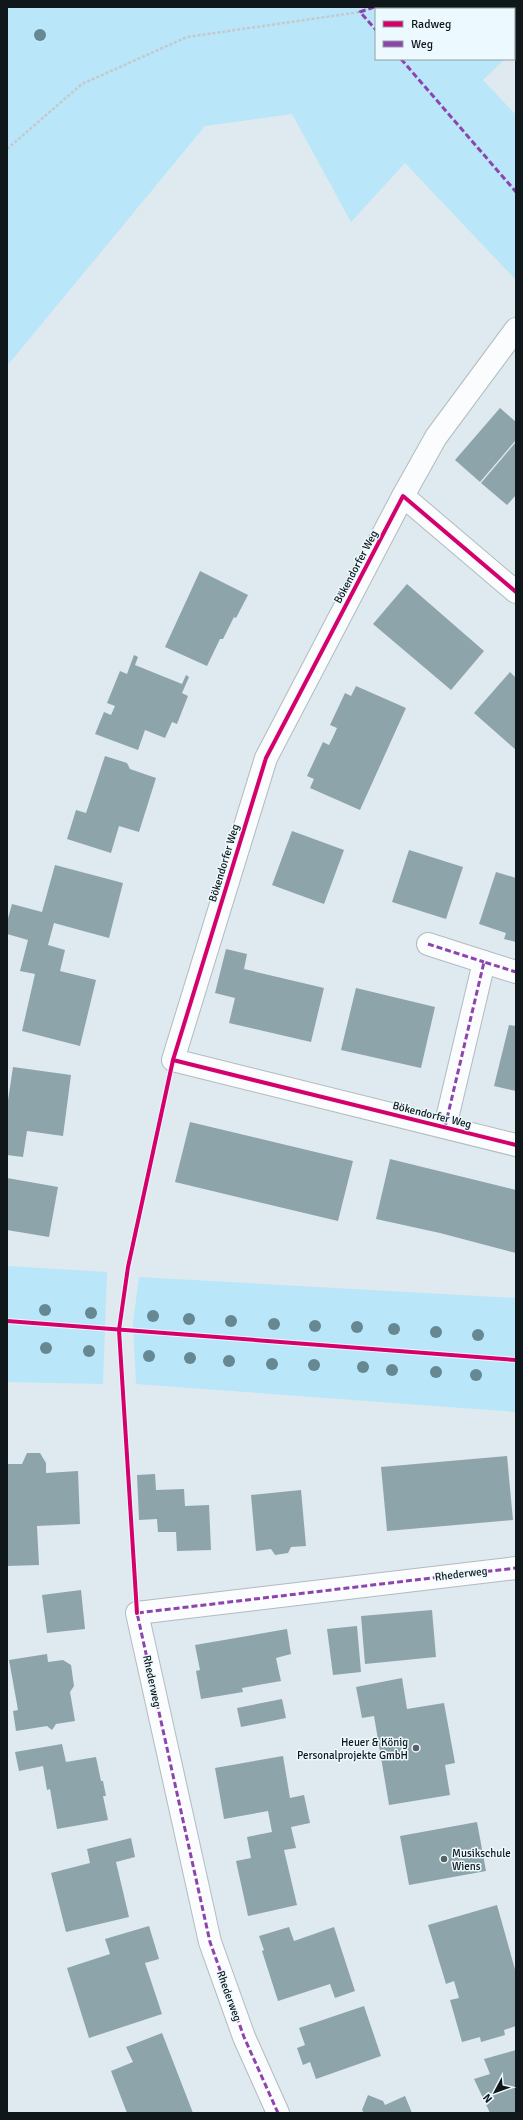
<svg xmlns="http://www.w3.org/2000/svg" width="523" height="2120" font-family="Signika,sans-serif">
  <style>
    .green { fill: #b9e6f8 }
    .building { fill: #8ea4ab }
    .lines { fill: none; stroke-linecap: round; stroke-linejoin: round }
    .minor-casing { stroke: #b2bbbf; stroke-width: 24 }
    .path { stroke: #c5c9cb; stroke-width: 2.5; stroke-dasharray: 3 2; stroke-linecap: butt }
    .minor { stroke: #fafcfd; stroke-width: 22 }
    .quiet { stroke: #8e44ad; stroke-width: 3; stroke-dasharray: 6 3; stroke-linecap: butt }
    .cycleway-casing { stroke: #ecf9fe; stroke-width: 6 }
    .cycleway { stroke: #d6006c; stroke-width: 4 }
    .tree { fill: #668893 }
    .poi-dot { fill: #576165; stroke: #ecf9fe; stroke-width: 1.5 }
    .labels { text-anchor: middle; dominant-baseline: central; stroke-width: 3; stroke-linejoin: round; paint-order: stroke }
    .street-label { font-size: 11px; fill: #0f171a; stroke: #ecf9fe }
    .poi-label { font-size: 11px; fill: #0f171a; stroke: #ecf9fe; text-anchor: end }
  </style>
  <rect width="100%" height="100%" fill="#deeaef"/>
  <g class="green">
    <path d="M7 7H512V9H376V59H505L483 80 516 115V280L405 163 351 222 292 114 205 126 7 366Z"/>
    <path d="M7 1266 107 1272 103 1384 7 1382Z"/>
    <path d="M139 1277 516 1298V1412L136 1384 133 1322Z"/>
  </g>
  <g class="building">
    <path d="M500 408 516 422V440L480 482 455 460Z"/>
    <path d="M516 442V495L507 505 481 483Z"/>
    <path d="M200 571 248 595 236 618 234 617 223 639H220L207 666 165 647Z"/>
    <path d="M407 584 484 651 451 690 373 624Z"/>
    <path d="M134 655 138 657 135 665 182 684 186 675 189 677 182 693 188 696 177 724 172 722 165 738 145 730 138 750 95 734 104 712 111 715 115 706 107 703 120 671 127 674Z"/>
    <path d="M510 672 516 678V750L474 713Z"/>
    <path d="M356 686 406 708 360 810 310 788 314 779 307 776 323 742 329 745 333 737 337 728 330 725 345 693 351 696Z"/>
    <path d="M105 756 127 763 130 769 156 778 139 832 119 826 111 853 67 839 76 810 86 813Z"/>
    <path d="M292 831 344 850 324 904 272 885Z"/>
    <path d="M409 850 463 867 446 919 392 902Z"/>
    <path d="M55 865 123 883 109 938 54 923 48 945 65 950 60 971 96 980 80 1046 22 1031 35 974 20 971 28 940 7 934V922L12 904 42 912Z"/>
    <path d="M496 872 516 878V942L504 939 506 933 479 924Z"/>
    <path d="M226 949 247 954 244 969 324 988 311 1042 229 1023 235 998 215 993Z"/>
    <path d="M356 988 435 1007 421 1068 341 1050Z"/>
    <path d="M509 1025 516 1026V1091L494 1086Z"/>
    <path d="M13 1067 71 1075 63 1136 27 1131 23 1157 7 1155V1107Z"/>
    <path d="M190 1122 353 1161 338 1221 175 1182Z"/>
    <path d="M390 1159 516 1190V1253L440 1233 376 1219Z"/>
    <path d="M7 1178 58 1187 49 1237 7 1230Z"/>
    <path d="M27 1453H40L46 1463V1473L78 1471 80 1524 37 1526 39 1565 7 1566V1464H22Z"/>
    <path d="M507 1456 513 1520 387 1531 381 1467Z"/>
    <path d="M155 1474 156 1490 184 1489 185 1506 209 1505 211 1550 177 1551 176 1532H158L157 1519 139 1520 137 1475Z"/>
    <path d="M301 1490 306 1546 291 1547 288 1553 275 1555 271 1549 256 1551 251 1495Z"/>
    <path d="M81 1590 85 1629 47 1633 42 1595Z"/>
    <path d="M432 1610 436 1657 365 1664 361 1616Z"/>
    <path d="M357 1626 361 1672 333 1675 327 1629Z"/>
    <path d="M287 1629 291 1654 276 1658 281 1681 242 1688 243 1692 201 1699 196 1671 200 1670 195 1645Z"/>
    <path d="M47 1654 48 1662 63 1660 71 1665 74 1686 70 1692 75 1721 56 1724 52 1730 47 1726 16 1731 13 1711 18 1710 9 1660Z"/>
    <path d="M402 1678 407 1709 444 1703 455 1763 445 1765 450 1795 389 1805 374 1716 362 1718 356 1687Z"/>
    <path d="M282 1699 286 1718 241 1727 237 1708Z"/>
    <path d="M62 1744 66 1762 96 1757 101 1781H103L106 1796H103L108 1820 57 1829 50 1789 47 1790 43 1766 19 1771 15 1752Z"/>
    <path d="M283 1756 290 1798 304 1795 310 1823 291 1827 296 1848 284 1850 297 1905 248 1916 236 1861 251 1858 247 1837 272 1832 268 1811 224 1819 215 1768Z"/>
    <path d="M477 1822 486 1871 409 1885 400 1836Z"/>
    <path d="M131 1838 135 1857 116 1862 129 1917 66 1932 51 1873 90 1863 87 1849Z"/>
    <path d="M497 1905 516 1973V2026L504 2030 505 2035 481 2042 480 2037 462 2042 450 2000 459 1998 454 1981 446 1984 428 1925Z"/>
    <path d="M149 1926 159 1959 145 1963 162 2014 89 2038 67 1968 110 1954 105 1939Z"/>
    <path d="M289 1927 294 1941 334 1927 355 1991 335 1998 330 1984 278 2001 262 1951 264 1950 259 1936Z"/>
    <path d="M364 2006 381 2056 316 2079 310 2062 303 2065 297 2048 305 2045 299 2028Z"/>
    <path d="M162 2033 193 2113H127L111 2071 133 2062 126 2047Z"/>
    <path d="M516 2050V2113H490L474 2079 490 2074 484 2059Z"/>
    <path d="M368 2095 383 2101 385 2105 405 2096 412 2113H364L362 2110Z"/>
  </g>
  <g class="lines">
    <g class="minor-casing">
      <g id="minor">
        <path d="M403 496 436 437 516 329"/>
        <path d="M516 592 403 496 266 758 173 1060 516 1145"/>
        <path d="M428 944 484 962"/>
        <path d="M445 1127 484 962 516 972"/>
        <path d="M278 2113 244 2037 210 1942 137 1613 516 1568"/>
      </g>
    </g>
    <path class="path" d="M7 149 82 84 187 37 360 12 367 7"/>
    <use href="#minor" class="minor"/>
    <g class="quiet">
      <path d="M374 7 360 12 376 30"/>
      <path d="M401 59 516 192"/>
      <path d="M428 944 484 962"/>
      <path d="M445 1127 484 962 516 972"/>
      <path d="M278 2113 244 2037 210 1942 137 1613 516 1568"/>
    </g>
    <g class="cycleway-casing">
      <g id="cycleway">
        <path d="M516 592 403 496 266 758 173 1060 516 1145"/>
        <path d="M7 1321 516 1360"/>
        <path d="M137 1613 119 1330 128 1267 173 1060"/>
      </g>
    </g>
    <use href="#cycleway" class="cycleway"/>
  </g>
  <g class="tree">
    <circle cx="40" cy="35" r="6"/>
    <circle cx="45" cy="1310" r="6"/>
    <circle cx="91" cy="1313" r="6"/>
    <circle cx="153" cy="1316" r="6"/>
    <circle cx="189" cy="1319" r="6"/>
    <circle cx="231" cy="1321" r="6"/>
    <circle cx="274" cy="1324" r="6"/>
    <circle cx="315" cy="1326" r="6"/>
    <circle cx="357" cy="1327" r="6"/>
    <circle cx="394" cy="1329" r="6"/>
    <circle cx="436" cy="1332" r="6"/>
    <circle cx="478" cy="1335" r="6"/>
    <circle cx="46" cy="1348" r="6"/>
    <circle cx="89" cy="1351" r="6"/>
    <circle cx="149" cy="1356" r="6"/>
    <circle cx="190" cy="1358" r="6"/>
    <circle cx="229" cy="1361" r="6"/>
    <circle cx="272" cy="1364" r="6"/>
    <circle cx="314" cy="1365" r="6"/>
    <circle cx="363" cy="1367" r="6"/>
    <circle cx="392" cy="1370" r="6"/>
    <circle cx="436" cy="1372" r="6"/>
    <circle cx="476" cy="1375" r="6"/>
  </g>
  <g class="poi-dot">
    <circle cx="416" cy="1748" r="4"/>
    <circle cx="444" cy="1859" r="4"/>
  </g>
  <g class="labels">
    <g class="street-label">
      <text transform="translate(356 567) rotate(-62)">Bökendorfer Weg</text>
      <text transform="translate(224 863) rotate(-73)">Bökendorfer Weg</text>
      <text transform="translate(432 1115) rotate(14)">Bökendorfer Weg</text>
      <text transform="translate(461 1574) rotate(-7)">Rhederweg</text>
      <text transform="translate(152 1681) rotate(78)">Rhederweg</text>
      <text transform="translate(229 1996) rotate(70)">Rhederweg</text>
    </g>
    <g class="poi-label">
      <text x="408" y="1742">Heuer &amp; König<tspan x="408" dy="13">Personalprojekte GmbH</tspan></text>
      <text x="452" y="1853" text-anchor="start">Musikschule<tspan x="452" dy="13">Wiens</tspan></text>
    </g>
  </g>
  <rect width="523" height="2120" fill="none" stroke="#0f171a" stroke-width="16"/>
  <rect x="375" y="8" width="140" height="52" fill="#ecf9fe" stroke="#949fa3"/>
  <rect x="383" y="21" width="20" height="6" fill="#d6006c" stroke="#949fa3"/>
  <text x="411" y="28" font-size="12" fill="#0f171a">Radweg</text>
  <rect x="383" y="41" width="20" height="6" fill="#8e44ad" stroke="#949fa3"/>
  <text x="411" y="48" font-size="12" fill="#0f171a">Weg</text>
  <g transform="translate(495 2092) rotate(229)" stroke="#ecf9fe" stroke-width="3" paint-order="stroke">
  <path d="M0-3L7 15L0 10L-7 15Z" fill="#0f171a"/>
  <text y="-6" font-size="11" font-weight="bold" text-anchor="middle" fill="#0f171a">N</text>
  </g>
</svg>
